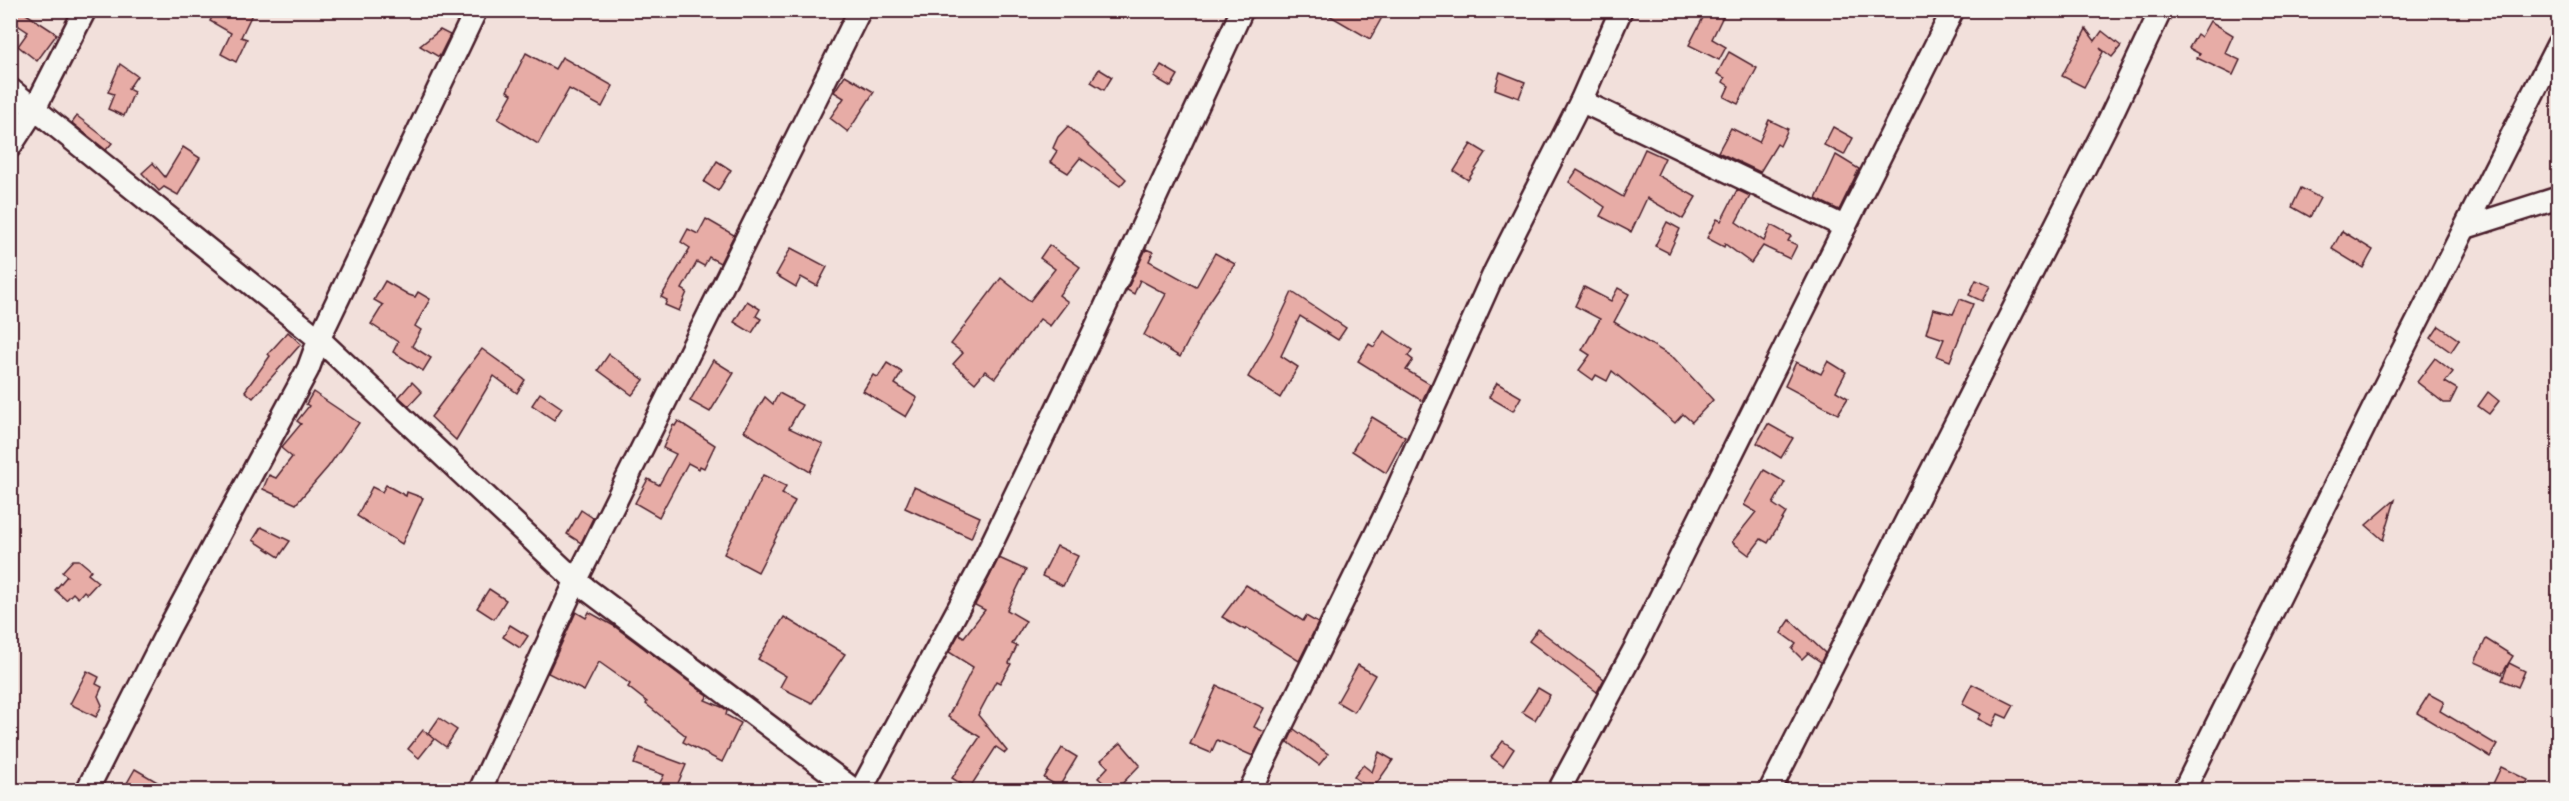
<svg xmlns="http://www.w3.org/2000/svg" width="2569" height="801" font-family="Caveat,sans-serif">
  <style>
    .building { fill: #e7aca6; stroke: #4a1f2b; stroke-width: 1.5 }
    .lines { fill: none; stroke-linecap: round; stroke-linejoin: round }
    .minor-casing { stroke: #4a1f2b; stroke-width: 26 }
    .minor { stroke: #f6f6f2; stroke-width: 21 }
  </style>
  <rect width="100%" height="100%" fill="#f2e0db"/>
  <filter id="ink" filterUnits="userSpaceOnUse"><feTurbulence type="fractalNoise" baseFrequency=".0167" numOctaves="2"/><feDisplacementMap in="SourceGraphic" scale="12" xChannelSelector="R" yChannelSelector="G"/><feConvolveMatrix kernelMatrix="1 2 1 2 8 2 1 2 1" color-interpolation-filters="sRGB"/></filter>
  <g filter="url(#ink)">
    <g class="building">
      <path d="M20 10 57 34 37 61 18 46 28 32 13 22Z"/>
      <path d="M216 10H254L241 37 247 39 236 62 221 54 231 33 210 21Z"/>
      <path d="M1320 10H1386L1370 39Z"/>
      <path d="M1707 10H1726L1712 39 1726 47 1719 60 1689 45Z"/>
      <path d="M2210 21 2233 35 2225 53 2240 60 2233 75 2197 58 2200 54 2189 48 2197 34 2201 37Z"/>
      <path d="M2086 29 2095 41 2102 31 2121 46 2112 57 2100 48 2103 52 2084 87 2062 76Z"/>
      <path d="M440 30 450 35 439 57 420 46Z"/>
      <path d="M1729 52 1757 68 1738 104 1724 97 1729 86 1723 82 1725 78 1717 74Z"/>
      <path d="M526 53 555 69 562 57 613 86 602 107 569 89 538 144 498 119 512 94 507 91Z"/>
      <path d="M120 64 137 76 128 89 134 92 124 116 108 109 114 94 108 92Z"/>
      <path d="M1161 65 1178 75 1171 87 1154 77Z"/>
      <path d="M1099 69 1112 77 1104 90 1091 82Z"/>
      <path d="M1500 72 1525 82 1519 98 1495 89Z"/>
      <path d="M845 75 874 92 848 132 830 118 844 98 834 92Z"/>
      <path d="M77 116 112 143 106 150 72 123Z"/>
      <path d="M1769 120 1788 129 1780 146 1777 144 1760 172 1718 152 1731 128 1759 142Z"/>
      <path d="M1068 126 1126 179 1120 186 1080 158 1068 173 1050 162 1057 151 1053 148 1058 137Z"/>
      <path d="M1833 127 1853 138 1844 155 1824 145Z"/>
      <path d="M1471 144 1486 153 1468 180 1454 171Z"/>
      <path d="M183 147 200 158 178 195 164 187 159 191 142 173 153 163 165 177Z"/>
      <path d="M1645 149 1665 158 1657 175 1696 197 1683 219 1647 198 1631 232 1600 216 1605 207 1569 182 1577 170 1623 197Z"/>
      <path d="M1836 155 1859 169 1839 210 1816 199Z"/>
      <path d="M717 161 731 170 718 191 704 182Z"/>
      <path d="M2301 188 2320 198 2310 217 2292 207Z"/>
      <path d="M1737 190 1750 196 1736 222 1764 241 1771 225 1791 236 1788 241 1797 245 1790 259 1763 246 1751 263 1725 244 1724 247 1707 238 1717 219 1721 221Z"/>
      <path d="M706 219 734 235 720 263 709 257 704 266 697 262 682 289 687 292 679 311 665 305 667 300 661 297 690 248 681 242 688 229 698 234Z"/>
      <path d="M1667 222 1680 229 1669 253 1655 246Z"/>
      <path d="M2342 231 2373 250 2363 268 2332 249Z"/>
      <path d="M1049 245 1080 267 1059 295 1068 302 1050 326 1040 319 995 378 985 371 975 383 953 364 963 353 951 344 1001 278 1030 301 1055 269 1040 258Z"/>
      <path d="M791 248 827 267 817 286 801 277 796 287 776 275Z"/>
      <path d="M1146 249 1153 252 1149 261 1196 287 1215 253 1235 264 1208 304 1180 357 1144 335 1166 294 1140 280 1134 294 1127 290Z"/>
      <path d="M1976 280 1990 286 1982 301 1969 295Z"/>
      <path d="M385 281 409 295 415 297 418 292 430 299 415 326 421 330 412 346 431 358 423 371 393 352 398 342 371 324 383 305 374 300Z"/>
      <path d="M1584 287 1611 301 1618 288 1629 294 1614 322 1674 358 1713 400 1692 422 1683 414 1675 423 1612 371 1607 381 1596 375 1593 380 1579 370 1590 355 1582 350 1600 319 1575 306Z"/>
      <path d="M1292 292 1346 328 1338 340 1300 316 1281 356 1298 367 1280 398 1248 377 1271 337Z"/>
      <path d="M1960 299 1973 304 1950 361 1937 356 1944 339 1926 333 1933 309 1953 314Z"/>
      <path d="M747 301 760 309 756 316 761 319 752 333 734 322Z"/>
      <path d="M2439 326 2459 340 2451 352 2431 338Z"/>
      <path d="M1384 331 1412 350 1408 356 1413 360 1406 370 1430 384 1422 401 1358 361 1369 344 1374 347Z"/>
      <path d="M288 332 301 344 253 398 245 391 270 356 268 354Z"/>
      <path d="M482 349 525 380 517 393 494 376 456 440 431 417Z"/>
      <path d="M609 354 644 380 632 395 598 370Z"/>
      <path d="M2435 358 2453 372 2445 382 2457 389 2450 403H2444L2417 382Z"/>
      <path d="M713 360 734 373 710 412 690 401Z"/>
      <path d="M1828 361 1846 372 1836 391 1848 398 1838 414 1785 386 1796 362 1821 374Z"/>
      <path d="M887 363 902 372 895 384 917 398 906 417 863 391 873 375 878 377Z"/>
      <path d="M412 382 422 392 409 406 399 397Z"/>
      <path d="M1497 383 1521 397 1513 411 1489 397Z"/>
      <path d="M313 392 359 423 328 467 296 504 263 489 269 475 276 478 292 457 281 448 301 424 297 421 309 406 306 404Z"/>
      <path d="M2488 392 2499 401 2489 414 2478 406Z"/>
      <path d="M540 393 562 408 554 420 532 405Z"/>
      <path d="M779 393 802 405 789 428 823 444 810 472 744 431 765 397 773 404Z"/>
      <path d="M1372 417 1405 437 1386 473 1352 451Z"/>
      <path d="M678 421 715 445 704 468 700 466 699 469 688 463 659 517 635 503 648 479 659 485 676 454 663 448 673 425 675 426Z"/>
      <path d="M1768 424 1793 438 1781 458 1757 443Z"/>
      <path d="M1764 470 1785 482 1773 504 1786 513 1768 543 1761 539 1749 555 1732 542 1756 512 1744 505Z"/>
      <path d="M763 475 786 486 782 494 795 501 758 572 724 554Z"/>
      <path d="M386 485 406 496 407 492 423 498 402 544 357 516 372 487 382 492Z"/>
      <path d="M914 487 980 517 971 538 905 508Z"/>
      <path d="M2395 500 2383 540 2366 525Z"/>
      <path d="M581 510 593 518 581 543 567 534Z"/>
      <path d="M261 527 290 541 279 557 253 540Z"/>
      <path d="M1057 546 1078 556 1063 586 1042 576Z"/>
      <path d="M999 558 1026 570 1007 610 1026 621 1012 644 1017 646 1009 663 1011 664 1000 683 996 681 978 715 1007 751 1005 753 996 747 969 789 952 778 980 737 948 717 973 667 949 652 959 634 964 637 985 610 975 605Z"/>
      <path d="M73 560H79L91 570 88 574 98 582 87 594 84 591 78 598 73 593 66 600 55 590 67 576 62 572Z"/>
      <path d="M1246 585 1303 621 1306 616 1318 623 1299 661 1247 628 1245 630 1222 617Z"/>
      <path d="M489 589 506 600 494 619 477 608Z"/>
      <path d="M576 612 586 618 589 612 614 626 708 696 705 700 724 708 727 711 726 715 741 723 722 762 683 742 686 736 646 704 647 702 628 687 630 684 599 662 584 691 548 673Z"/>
      <path d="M784 617 845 654 812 703 780 687 786 676 758 659Z"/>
      <path d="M1790 620 1825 653 1821 662 1808 653 1802 659 1792 649 1796 644 1781 633Z"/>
      <path d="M510 625 528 636 520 648 503 637Z"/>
      <path d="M1538 629 1604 679 1597 692 1529 641Z"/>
      <path d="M2486 639 2513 656 2502 674 2475 662Z"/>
      <path d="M2509 663 2525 671 2518 687 2502 680Z"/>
      <path d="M1358 665 1375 675 1354 712 1337 702Z"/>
      <path d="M87 671 99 677 96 684 102 687 98 696 102 705 96 717 70 704Z"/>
      <path d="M1972 684 2014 705 2007 718 1998 714 1992 726 1978 719 1981 714 1962 704Z"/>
      <path d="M1217 686 1264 708 1254 727 1265 732 1253 756 1217 740 1211 753 1190 744Z"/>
      <path d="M1538 688 1550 695 1535 720 1522 712Z"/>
      <path d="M2429 694 2444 702 2440 711 2497 745 2490 757 2417 713Z"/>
      <path d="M439 718 457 730 446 747 428 734Z"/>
      <path d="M1294 729 1328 754 1319 765 1288 742Z"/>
      <path d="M423 730 434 739 419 758 408 749Z"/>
      <path d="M1503 741 1514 749 1503 766 1491 757Z"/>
      <path d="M1121 743 1140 765 1116 790H1112L1098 778 1108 767 1101 760Z"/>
      <path d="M640 748 686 765 675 790H656L664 775 634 764Z"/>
      <path d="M1062 748 1077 757 1059 787 1044 778Z"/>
      <path d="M1379 752 1393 760 1372 790H1366L1369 783 1366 786 1354 777 1363 765 1372 772Z"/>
      <path d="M2501 767 2528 780 2523 790H2490Z"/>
      <path d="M135 769 171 790H123Z"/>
    </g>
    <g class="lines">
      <g class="minor-casing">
        <g id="minor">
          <path d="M10 89 319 339 576 581 854 790"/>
          <path d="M1581 101 1845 227"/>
          <path d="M10 147 34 110 85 10"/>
          <path d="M2467 227 2558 198"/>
          <path d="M87 790 169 628 308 369 319 339 476 10"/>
          <path d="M480 790 576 581 860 10"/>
          <path d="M861 790 979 570 1095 329 1242 10"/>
          <path d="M1250 790 1390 505 1495 271 1581 101 1621 10"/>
          <path d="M1559 790 1635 648 1953 10"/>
          <path d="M1770 790 2108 122 2161 10"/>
          <path d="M2184 790 2382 391 2558 44"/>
        </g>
      </g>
      <use href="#minor" class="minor"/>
    </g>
  </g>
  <rect width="2569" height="801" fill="none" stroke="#f6f6f2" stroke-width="36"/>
  <rect x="18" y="18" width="2533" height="765" fill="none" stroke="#4a1f2b" stroke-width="2" filter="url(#ink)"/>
</svg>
